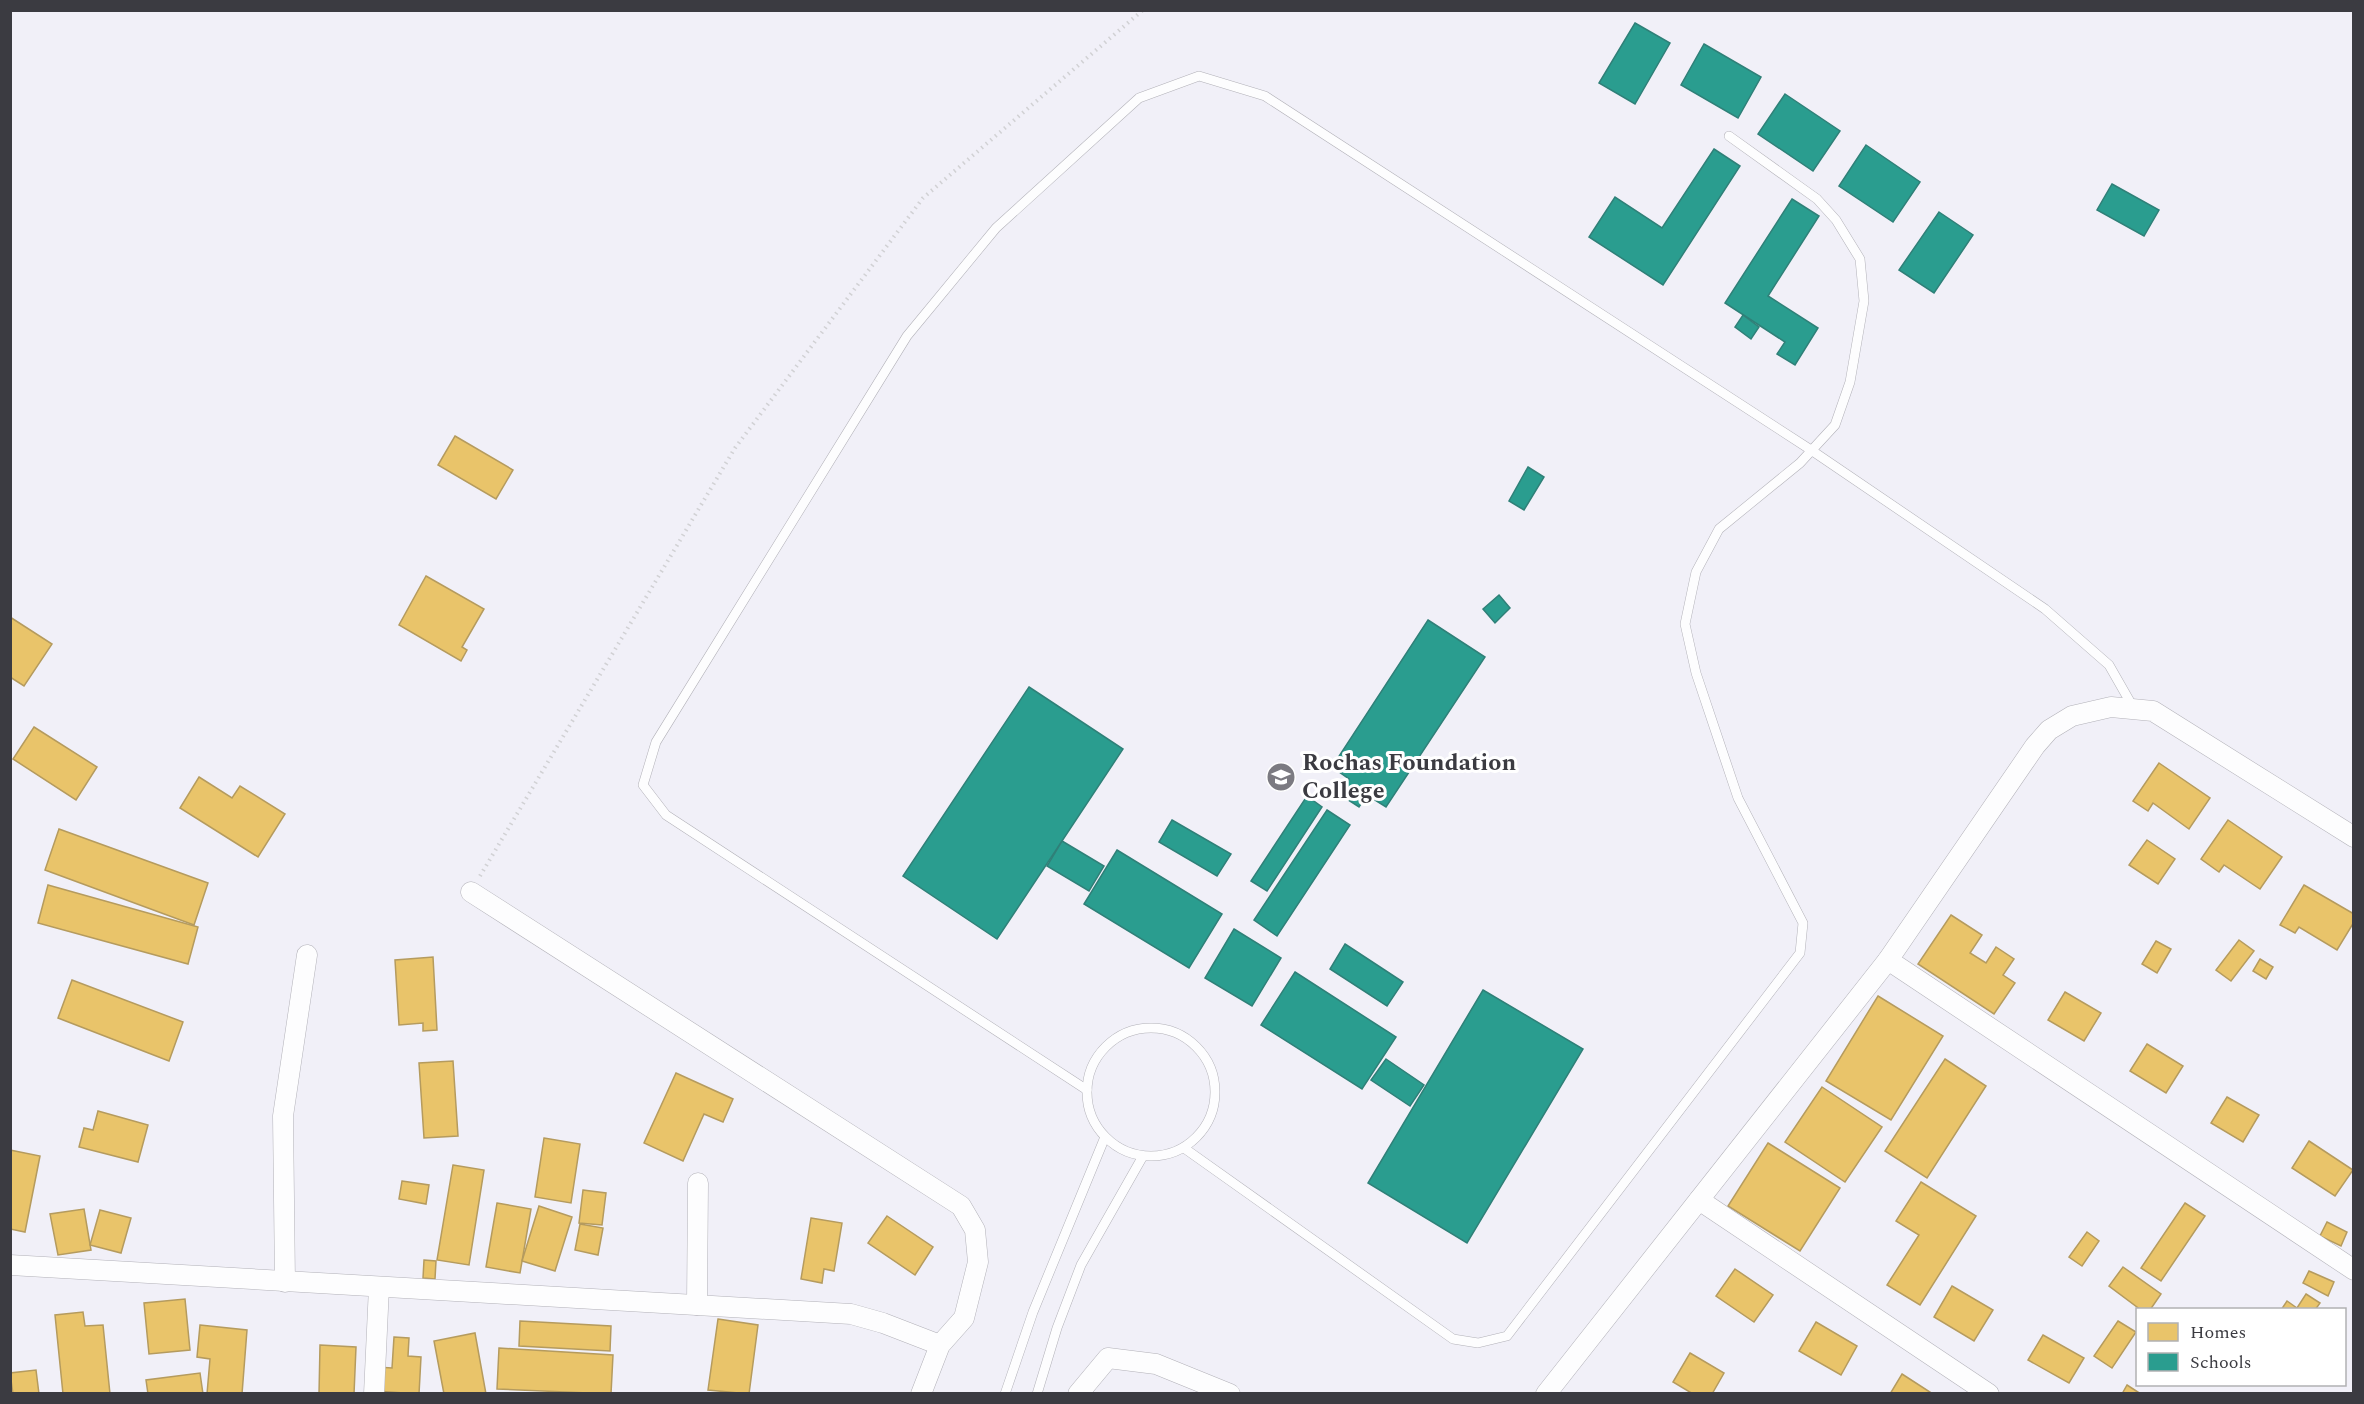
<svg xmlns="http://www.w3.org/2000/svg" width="2364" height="1404" font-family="Spectral,serif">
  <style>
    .homes { fill: #e9c46a; stroke: #b59b5e; stroke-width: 1.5 }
    .schools { fill: #2a9d8f; stroke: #2f8078; stroke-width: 1.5 }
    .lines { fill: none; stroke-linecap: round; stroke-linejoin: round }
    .lane-casing { stroke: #b2b1b8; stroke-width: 10 }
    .street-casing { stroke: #b2b1b8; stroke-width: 21 }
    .path { stroke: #d1d1d4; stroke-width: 4; stroke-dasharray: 1.5 4.5; stroke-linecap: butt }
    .lane { stroke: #fdfdfe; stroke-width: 9 }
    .street { stroke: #fdfdfe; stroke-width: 20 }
    .labels { text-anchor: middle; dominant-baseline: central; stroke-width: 6; stroke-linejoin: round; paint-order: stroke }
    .poi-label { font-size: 24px; font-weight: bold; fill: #3b3b41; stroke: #fff; text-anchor: start }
  </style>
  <rect width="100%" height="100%" fill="#f1f0f8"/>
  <g class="homes">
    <path d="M455 436 513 470 496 499 438 465Z"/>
    <path d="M426 576 484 609 462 647 467 650 461 661 399 625Z"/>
    <path d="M10 617 52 644 24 686 10 677Z"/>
    <path d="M34 727 97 767 76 800 13 759Z"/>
    <path d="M2159 763 2210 798 2189 829 2153 803 2148 811 2133 801Z"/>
    <path d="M199 777 232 798 240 786 285 814 258 857 180 808Z"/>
    <path d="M2228 820 2282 857 2260 889 2224 865 2219 872 2201 859Z"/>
    <path d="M59 829 208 883 194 925 45 870Z"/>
    <path d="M2147 840 2175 859 2158 884 2129 865Z"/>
    <path d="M48 885 198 927 188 964 38 923Z"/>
    <path d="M2304 885 2354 914V922L2337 950 2299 927 2295 933 2280 925Z"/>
    <path d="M1951 915 1982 935 1970 953 1986 963 1996 947 2014 959 2003 975 2015 983 1994 1014 1918 964Z"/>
    <path d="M2239 940 2254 951 2231 981 2216 970Z"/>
    <path d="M2156 941 2171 949 2157 973 2142 964Z"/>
    <path d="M433 957 437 1030 423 1031V1023L399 1025 395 960Z"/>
    <path d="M2260 959 2273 967 2266 979 2253 971Z"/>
    <path d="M72 980 183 1022 169 1061 58 1018Z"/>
    <path d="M2065 992 2101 1013 2084 1041 2048 1020Z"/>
    <path d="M1878 996 1943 1036 1891 1120 1826 1081Z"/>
    <path d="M2147 1044 2183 1066 2166 1093 2130 1071Z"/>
    <path d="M1945 1059 1986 1086 1927 1178 1885 1151Z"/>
    <path d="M453 1061 458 1136 424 1138 419 1063Z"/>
    <path d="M676 1073 733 1099 723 1122 704 1114 683 1161 644 1143Z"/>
    <path d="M1822 1087 1882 1127 1845 1182 1785 1142Z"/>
    <path d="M2227 1097 2259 1115 2243 1142 2211 1123Z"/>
    <path d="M98 1111 148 1125 138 1162 79 1147 84 1128 93 1130Z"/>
    <path d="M544 1138 580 1144 571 1203 535 1197Z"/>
    <path d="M2309 1141 2353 1170 2335 1196 2292 1168Z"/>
    <path d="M1768 1143 1840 1188 1800 1251 1728 1206Z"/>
    <path d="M10 1150 40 1156 25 1232 10 1229Z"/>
    <path d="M453 1165 484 1170 469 1265 437 1260Z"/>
    <path d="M402 1181 429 1185 426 1204 399 1199Z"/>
    <path d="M1921 1182 1976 1216 1920 1305 1887 1285 1919 1235 1896 1221Z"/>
    <path d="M583 1190 606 1193 602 1225 579 1223Z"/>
    <path d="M497 1203 531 1209 520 1273 486 1267Z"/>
    <path d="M2185 1203 2205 1216 2161 1281 2141 1268Z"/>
    <path d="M539 1206 572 1217 555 1271 522 1261Z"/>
    <path d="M84 1209 91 1250 58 1255 50 1214Z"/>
    <path d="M100 1210 131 1218 121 1253 90 1245Z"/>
    <path d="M887 1216 933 1247 915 1275 868 1243Z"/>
    <path d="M811 1218 842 1223 834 1271 824 1269 822 1283 801 1279Z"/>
    <path d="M2327 1222 2347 1232 2341 1246 2320 1236Z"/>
    <path d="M580 1224 603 1228 598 1255 575 1250Z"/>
    <path d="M2087 1232 2099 1241 2082 1266 2069 1257Z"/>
    <path d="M424 1260 436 1261 435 1279 423 1278Z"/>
    <path d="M2123 1267 2161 1294 2150 1310H2141L2109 1286Z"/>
    <path d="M1735 1269 1773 1295 1754 1322 1716 1296Z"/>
    <path d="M2309 1271 2334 1282 2328 1296 2303 1283Z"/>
    <path d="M1952 1286 1993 1310 1974 1341 1934 1317Z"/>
    <path d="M2306 1294 2320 1303 2315 1310H2281L2287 1301 2297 1308Z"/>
    <path d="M185 1299 190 1350 149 1354 144 1303Z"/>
    <path d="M83 1312 85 1326 103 1325 110 1394H63L55 1315Z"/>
    <path d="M718 1319 758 1325 749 1394 708 1390Z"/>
    <path d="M520 1321 611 1326 610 1351 519 1346Z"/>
    <path d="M2118 1321 2136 1332 2112 1368 2094 1356Z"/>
    <path d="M1816 1322 1857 1346 1841 1375 1799 1351Z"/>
    <path d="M200 1325 247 1330 242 1394H207L210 1359 197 1357Z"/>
    <path d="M475 1333 486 1394H444L434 1341Z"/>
    <path d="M2043 1335 2084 1358 2069 1383 2028 1360Z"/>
    <path d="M394 1337 409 1338 408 1356 421 1357 419 1394 375 1391 377 1367 392 1368Z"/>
    <path d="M320 1345 356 1347 354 1394H319Z"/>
    <path d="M499 1348 613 1355 611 1394 497 1389Z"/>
    <path d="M1690 1353 1724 1373 1712 1394H1693L1673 1382Z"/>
    <path d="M36 1370 39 1394H13L10 1373Z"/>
    <path d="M200 1373 203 1394H148L146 1380Z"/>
    <path d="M1902 1374 1933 1394H1890Z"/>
    <path d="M2127 1385 2141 1394H2122Z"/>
  </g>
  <g class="schools">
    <path d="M1635 23 1670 43 1635 104 1599 83Z"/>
    <path d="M1704 44 1761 77 1738 118 1681 85Z"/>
    <path d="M1785 94 1840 131 1813 171 1758 134Z"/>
    <path d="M1866 145 1920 182 1893 222 1839 186Z"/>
    <path d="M1714 149 1740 166 1663 285 1589 237 1615 197 1662 228Z"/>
    <path d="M2112 184 2159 210 2144 236 2097 210Z"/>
    <path d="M1792 199 1819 216 1768 296 1818 328 1795 365 1777 354 1785 342 1725 303Z"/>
    <path d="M1939 212 1973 235 1934 293 1899 270Z"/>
    <path d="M1743 315 1759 327 1751 339 1735 327Z"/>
    <path d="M1528 467 1544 477 1524 510 1509 501Z"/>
    <path d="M1499 595 1510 608 1495 623 1483 609Z"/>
    <path d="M1428 620 1485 657 1386 807 1367 795 1359 807 1339 794 1349 779 1332 767Z"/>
    <path d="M1029 687 1123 749 997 939 903 876Z"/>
    <path d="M1307 796 1322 807 1267 891 1251 881Z"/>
    <path d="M1327 810 1350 825 1277 936 1254 920Z"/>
    <path d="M1172 820 1231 854 1217 876 1159 842Z"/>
    <path d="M1062 841 1104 866 1089 891 1047 866Z"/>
    <path d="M1117 850 1222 914 1189 968 1084 904Z"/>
    <path d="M1234 929 1281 958 1252 1006 1205 978Z"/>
    <path d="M1345 944 1403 982 1387 1006 1330 969Z"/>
    <path d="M1295 972 1396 1037 1362 1089 1261 1025Z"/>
    <path d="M1483 990 1583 1049 1467 1243 1368 1183Z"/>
    <path d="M1386 1059 1424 1085 1410 1106 1371 1080Z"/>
  </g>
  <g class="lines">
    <g class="lane-casing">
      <g id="lane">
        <circle cx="1151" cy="1092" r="64"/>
        <path d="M1087 1090 666 815 643 785 656 742 907 336 996 228 1139 98 1199 76 1265 96 1811 450 2045 609 2109 665 2133 707"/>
        <path d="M1184 1148 1453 1339 1478 1343 1507 1336 1800 953 1803 923 1738 798 1696 673 1685 624 1696 572 1719 529 1800 463 1835 425 1850 382 1864 301 1860 259 1836 220 1817 199 1729 136"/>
        <path d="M1005 1394 1033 1312 1105 1137"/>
        <path d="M1037 1394 1057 1328 1081 1265 1143 1156"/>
      </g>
    </g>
    <g class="street-casing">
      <g id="street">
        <path d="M471 892 961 1206 975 1230 978 1262 964 1318 940 1345 921 1394"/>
        <path d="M1888 960 2354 1270"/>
        <path d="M1699 1200 1989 1394"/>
        <path d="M10 1265 851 1314 883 1323 940 1345"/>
        <path d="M285 1282 283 1116 307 955"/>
        <path d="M697 1305 698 1183"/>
        <path d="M374 1394 379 1287"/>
        <path d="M1078 1394 1108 1358 1156 1364 1230 1394"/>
        <path d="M1546 1394 1888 960 2035 746 2049 730 2072 716 2111 707 2153 711 2354 837"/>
      </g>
    </g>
    <path class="path" d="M480 876 735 448 923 198 1143 10"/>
    <use href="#lane" class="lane"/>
    <use href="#street" class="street"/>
  </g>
  <defs>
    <g id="university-disc" transform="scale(1.5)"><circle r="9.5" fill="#7b7a81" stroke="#fff"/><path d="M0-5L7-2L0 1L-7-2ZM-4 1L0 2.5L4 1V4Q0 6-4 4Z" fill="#fff"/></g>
  </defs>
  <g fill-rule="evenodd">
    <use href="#university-disc" x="1281" y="777"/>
  </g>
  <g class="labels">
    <g class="poi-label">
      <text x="1302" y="763">Rochas Foundation<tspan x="1302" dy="28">College</tspan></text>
    </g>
  </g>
  <rect width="2364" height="1404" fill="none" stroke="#3b3b41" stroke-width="24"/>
  <rect x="2136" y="1308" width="210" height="78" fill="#ffffff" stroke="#b1b1b3" stroke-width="1.5"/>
  <rect x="2148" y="1323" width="30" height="18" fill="#e9c46a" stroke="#b1b1b3" stroke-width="1.5"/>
  <text x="2190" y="1338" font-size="18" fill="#3b3b41">Homes</text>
  <rect x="2148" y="1353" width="30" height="18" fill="#2a9d8f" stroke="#b1b1b3" stroke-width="1.5"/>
  <text x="2190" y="1368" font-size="18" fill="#3b3b41">Schools</text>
</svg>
